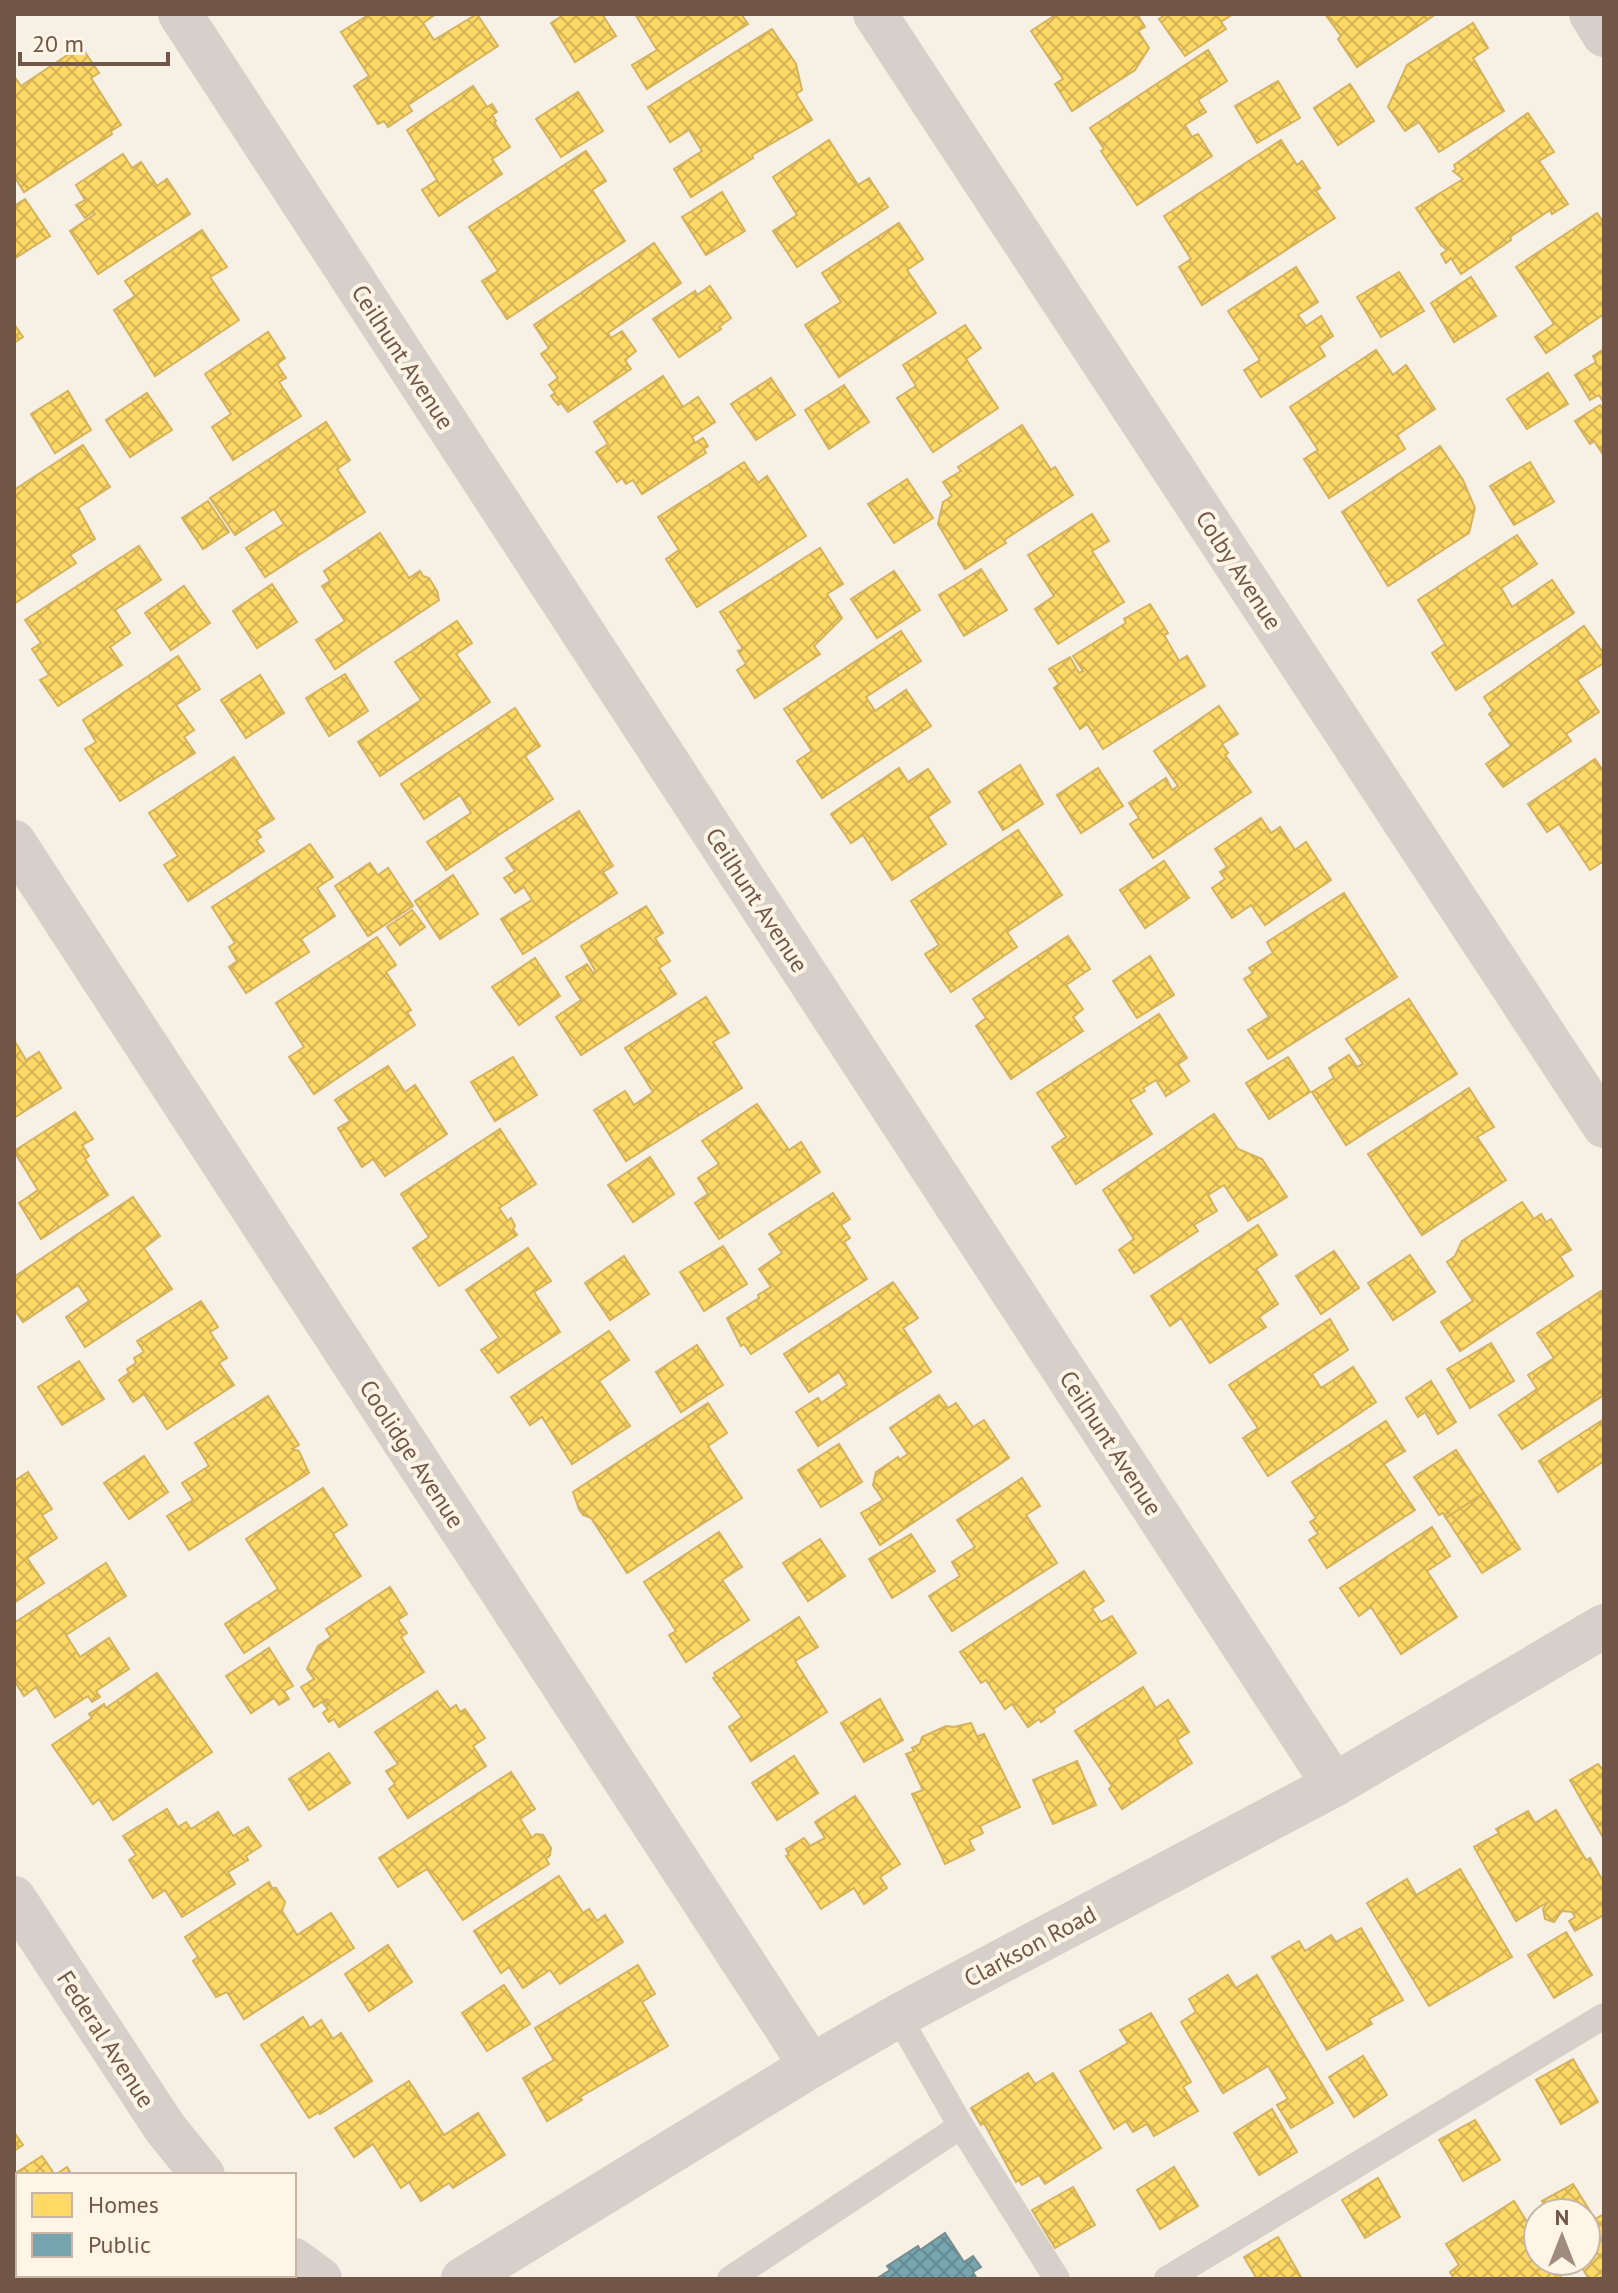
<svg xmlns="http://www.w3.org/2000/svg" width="1618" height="2293" font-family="'PT Sans',sans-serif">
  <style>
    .homes { fill: url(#homes-cross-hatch); stroke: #d5b25d; stroke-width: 2 }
    .public { fill: url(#public-cross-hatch); stroke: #758d90; stroke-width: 2 }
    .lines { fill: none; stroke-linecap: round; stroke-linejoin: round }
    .service { stroke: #d7cfc9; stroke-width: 26 }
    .minor { stroke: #d7cfc9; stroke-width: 44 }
    .labels { text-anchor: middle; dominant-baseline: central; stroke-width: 8; stroke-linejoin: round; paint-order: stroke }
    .street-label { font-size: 24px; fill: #725647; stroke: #fff5e6 }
  </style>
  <defs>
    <pattern id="homes-cross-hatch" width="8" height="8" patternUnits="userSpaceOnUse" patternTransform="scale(2)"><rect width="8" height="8" fill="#ffd966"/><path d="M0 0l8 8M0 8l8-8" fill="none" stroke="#d3b356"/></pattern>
    <pattern id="public-cross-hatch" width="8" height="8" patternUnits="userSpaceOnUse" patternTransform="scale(2)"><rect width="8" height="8" fill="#76a5af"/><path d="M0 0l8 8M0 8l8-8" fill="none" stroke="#658990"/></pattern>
  </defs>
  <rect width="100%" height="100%" fill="#f6f0e5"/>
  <g class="homes">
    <path d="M370 14H436L423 23 434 40 477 14 498 46 408 105 412 111 388 127 384 121 378 124 354 86 369 76 341 32Z"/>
    <path d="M565 14H602L616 36 575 62 551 23Z"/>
    <path d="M635 14H741L748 24 647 89 632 65 657 50Z"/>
    <path d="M1057 14H1137L1145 27 1138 31 1149 48 1135 70 1072 111 1055 84 1063 79 1031 31Z"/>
    <path d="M1166 14H1233L1221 22 1226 29 1185 56 1159 19Z"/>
    <path d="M1325 14H1436L1357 67 1338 39 1341 36Z"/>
    <path d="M1473 23 1488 48 1473 58 1504 111 1439 152 1419 122 1405 131 1388 107 1407 65Z"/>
    <path d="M772 29 796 64 802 90 796 94 812 120 752 155 753 158 691 197 674 169 702 151 689 130 670 142 648 107Z"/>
    <path d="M81 46 99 73 91 78 121 125 111 131 112 134 24 192 14 176V76L21 86Z"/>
    <path d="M1208 50 1227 81 1198 100 1206 112 1185 125 1192 137 1198 134 1212 156 1137 205 1101 151 1104 149 1090 128Z"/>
    <path d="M1278 81 1300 118 1257 143 1235 106Z"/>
    <path d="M1350 84 1374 121 1338 145 1314 108Z"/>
    <path d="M473 86 487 107 492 104 497 112 492 115 496 121 494 122 510 147 492 159 502 174 439 216 422 190 437 180 407 130Z"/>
    <path d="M578 92 603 131 561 157 536 119Z"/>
    <path d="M1528 113 1554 152 1539 161 1568 204 1552 214 1550 210 1510 237 1511 240 1461 274 1451 258 1446 263 1441 254 1447 250 1441 245 1416 208 1463 179 1453 171 1456 169 1454 165Z"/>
    <path d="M829 140 858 185 869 178 888 207 797 267 773 231 797 215 773 177Z"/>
    <path d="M1281 140 1297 165 1302 161 1320 188 1316 191 1335 218 1202 305 1179 267 1191 259 1164 216Z"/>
    <path d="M586 151 606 181 592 190 625 241 507 319 482 281 498 271 469 227Z"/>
    <path d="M123 154 132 168 141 162 157 186 167 179 190 214 98 274 70 231 95 214 93 212 85 218 76 205 85 200 76 185Z"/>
    <path d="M722 192 745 231 706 255 682 217Z"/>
    <path d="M25 199 50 236 14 259V206Z"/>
    <path d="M1597 213 1604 223V314L1546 353 1535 337 1554 324 1516 267Z"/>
    <path d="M899 223 923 259 907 270 936 313 839 377 805 325 841 302 822 273Z"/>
    <path d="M202 230 227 267 210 277 239 320 155 376 114 310 135 296 125 281Z"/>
    <path d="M654 243 681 283 608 333 611 338 622 331 636 351 625 360 631 369 568 412 561 403 558 405 551 396 555 393 549 385 558 378 541 354 549 348 534 325Z"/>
    <path d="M1296 267 1318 302 1298 315 1306 326 1321 316 1333 336 1319 346 1325 356 1261 397 1244 370 1260 360 1228 311Z"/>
    <path d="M1399 272 1424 311 1381 337 1357 297Z"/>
    <path d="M1471 277 1496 316 1454 342 1431 303Z"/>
    <path d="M710 286 731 318 719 327 721 329 679 357 653 319 695 291 697 295Z"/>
    <path d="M14 324 23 337 14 343Z"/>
    <path d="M965 325 981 348 966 359 998 408 933 452 897 398 916 386 903 365Z"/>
    <path d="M268 332 285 358 277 364 286 378 279 382 301 416 233 460 212 427 231 414 205 374Z"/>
    <path d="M1604 349V403L1599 395 1590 400 1575 375 1596 362 1593 356Z"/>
    <path d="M1376 350 1393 375 1406 365 1435 409 1397 435 1405 449 1329 498 1304 459 1318 450 1290 407Z"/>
    <path d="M1548 373 1568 404 1527 429 1507 399Z"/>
    <path d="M663 376 683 407 698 397 715 422 692 437 695 443 703 438 708 446 704 449 706 453 642 494 633 480 626 484 622 478 617 482 596 452 608 444 594 422Z"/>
    <path d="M771 378 795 415 756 440 731 404Z"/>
    <path d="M844 385 869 422 829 449 805 410Z"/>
    <path d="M68 391 91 430 55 453 31 414Z"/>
    <path d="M147 393 172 430 130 457 106 420Z"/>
    <path d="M1600 405 1604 410V456L1594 441 1590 444 1575 421Z"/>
    <path d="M326 422 350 460 337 469 365 512 265 577 246 548 284 524 274 509 235 535 210 498Z"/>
    <path d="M1022 425 1051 470 1055 467 1073 495 1004 540 1006 543 965 569 938 524 943 502 952 496 943 482 961 471 958 467Z"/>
    <path d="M83 445 110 487 78 508 95 539 70 555 76 563 14 604V490Z"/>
    <path d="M1440 446 1463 480 1475 508 1469 533 1388 586 1342 512Z"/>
    <path d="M744 462 758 483 767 476 806 536 697 607 666 559 679 550 658 517Z"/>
    <path d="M1530 462 1554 502 1514 525 1490 486Z"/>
    <path d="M907 479 933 518 894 543 868 504Z"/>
    <path d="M208 501 229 532 203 549 182 518Z"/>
    <path d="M1092 514 1109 541 1092 551 1124 602 1058 644 1035 609 1054 596 1028 555Z"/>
    <path d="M380 533 409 578 420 571 423 576 429 578 437 591 439 600 335 669 316 640 345 621 322 586 330 581 324 571Z"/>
    <path d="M1517 535 1537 564 1501 588 1512 607 1552 580 1574 613 1456 690 1432 653 1445 644 1418 600Z"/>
    <path d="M139 546 161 580 115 610 130 633 110 647 122 665 58 706 40 680 49 675 32 649 41 643 25 620Z"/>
    <path d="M820 548 843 584 827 594 842 618 814 646 820 654 755 698 737 670 746 664 738 651 743 649 720 612Z"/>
    <path d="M981 569 1007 610 964 636 939 595Z"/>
    <path d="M894 571 920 610 877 638 851 599Z"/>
    <path d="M272 584 297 622 257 648 233 611Z"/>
    <path d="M184 586 210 623 171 650 145 613Z"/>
    <path d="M1150 604 1168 633 1164 635 1179 661 1187 656 1205 686 1103 749 1087 724 1080 729 1054 688 1059 684 1049 669 1070 657 1079 673 1083 671 1073 656 1126 623 1124 619Z"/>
    <path d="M457 621 472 643 456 654 490 702 380 776 358 742 421 700 395 662Z"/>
    <path d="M1584 626 1604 654V663L1577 680 1599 712 1566 734 1571 741 1503 787 1486 764 1511 746 1489 714 1493 711 1484 697Z"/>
    <path d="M901 631 921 661 866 697 875 711 906 690 931 726 822 798 797 761 812 751 784 709Z"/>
    <path d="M178 656 200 689 176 705 194 730 184 737 195 753 120 801 85 749 96 742 83 720Z"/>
    <path d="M345 674 368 711 329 736 306 698Z"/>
    <path d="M260 675 284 713 246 738 221 700Z"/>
    <path d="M1219 706 1238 734 1222 744 1228 753 1225 755 1251 792 1153 858 1130 824 1139 818 1129 803 1166 778 1172 790 1178 786 1154 751Z"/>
    <path d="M515 708 540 746 525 756 553 799 446 870 427 842 471 813 460 795 424 819 401 784Z"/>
    <path d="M234 757 274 819 256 830 261 837 256 840 264 851 188 901 164 865 178 856 149 813Z"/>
    <path d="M1595 759 1604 772V861L1590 870 1559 824 1547 832 1528 804Z"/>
    <path d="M1020 765 1043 804 1003 830 979 792Z"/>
    <path d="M899 768 908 782 928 769 950 802 928 817 946 844 892 880 863 835 851 843 831 814Z"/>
    <path d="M1098 768 1123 806 1081 833 1057 795Z"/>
    <path d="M579 811 613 866 603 872 617 893 523 954 501 919 532 900 524 887 515 893 504 878 515 871 506 858Z"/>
    <path d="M1261 818 1271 833 1280 827 1295 850 1306 842 1331 880 1265 925 1251 905 1232 918 1212 888 1225 879 1220 872 1227 867 1215 849Z"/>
    <path d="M1018 830 1062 895 1007 932 1017 947 951 992 925 954 939 945 911 901Z"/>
    <path d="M310 844 333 877 317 888 335 916 301 939 309 952 246 993 229 967 237 961 229 947 235 943 212 907Z"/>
    <path d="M1164 861 1189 898 1145 928 1120 890Z"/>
    <path d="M370 863 378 875 388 868 413 906 368 936 335 886Z"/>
    <path d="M453 875 478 914 440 939 415 901Z"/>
    <path d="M1344 893 1397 977 1268 1059 1248 1030 1269 1017 1244 979 1253 973 1249 968 1273 953 1267 942Z"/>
    <path d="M646 906 663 933 655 938 670 961 659 968 676 994 581 1055 556 1017 581 1000 566 977 587 964 593 973 596 972 581 946Z"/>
    <path d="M412 910 425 927 400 945 387 927Z"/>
    <path d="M1068 936 1090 969 1066 985 1083 1009 1073 1017 1083 1031 1011 1079 976 1026 986 1018 973 999Z"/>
    <path d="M377 937 396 965 386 972 411 1010 407 1012 415 1025 314 1094 289 1057 304 1047 276 1003Z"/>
    <path d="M1150 956 1174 995 1137 1018 1113 981Z"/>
    <path d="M535 958 560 996 519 1025 492 987Z"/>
    <path d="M706 997 729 1033 713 1042 742 1088 626 1161 594 1110 625 1091 634 1105 653 1092 625 1048Z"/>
    <path d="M1409 999 1457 1074 1346 1145 1312 1092 1334 1078 1329 1068 1349 1055 1357 1067 1363 1064 1346 1039Z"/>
    <path d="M1159 1014 1187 1058 1178 1064 1189 1081 1166 1096 1156 1080 1143 1088 1145 1091 1130 1100 1152 1134 1076 1184 1052 1147 1066 1137 1037 1093Z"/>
    <path d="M14 1040 26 1060 39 1052 61 1088 14 1118Z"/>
    <path d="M513 1057 537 1095 495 1121 471 1082Z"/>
    <path d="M1288 1057 1310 1092 1269 1119 1246 1083Z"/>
    <path d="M388 1066 405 1092 415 1085 447 1134 385 1176 373 1159 362 1167 338 1128 350 1121 335 1100Z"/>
    <path d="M1469 1088 1494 1127 1477 1137 1506 1180 1422 1235 1368 1154Z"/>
    <path d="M757 1104 789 1150 801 1142 820 1172 719 1239 695 1203 708 1194 698 1178 719 1164 702 1141Z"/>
    <path d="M75 1112 93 1139 82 1145 89 1156 85 1159 108 1195 41 1239 19 1203 38 1190 14 1151Z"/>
    <path d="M1214 1114 1238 1149 1262 1159 1287 1197 1248 1221 1224 1185 1208 1195 1217 1211 1194 1225 1198 1231 1134 1273 1119 1250 1134 1239 1103 1190Z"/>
    <path d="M500 1129 536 1184 499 1208 508 1221 511 1218 515 1226 513 1229 517 1235 439 1286 413 1248 429 1237 401 1194Z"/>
    <path d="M650 1157 674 1194 633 1222 608 1185Z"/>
    <path d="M833 1193 850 1219 841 1225 850 1238 844 1242 867 1279 751 1354 744 1344 741 1346 727 1318 759 1298 758 1295 771 1287 759 1269 782 1253 769 1234Z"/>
    <path d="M133 1197 160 1236 144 1248 172 1289 85 1347 66 1317 89 1301 78 1285 23 1322 14 1309V1277Z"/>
    <path d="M1522 1202 1534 1219 1541 1214 1546 1222 1551 1219 1571 1250 1560 1256 1573 1276 1460 1351 1441 1322 1473 1301 1447 1262 1455 1256 1462 1241Z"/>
    <path d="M1258 1225 1277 1255 1256 1269 1278 1304 1259 1317 1266 1327 1210 1363 1181 1318 1170 1326 1151 1296Z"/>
    <path d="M723 1246 747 1284 704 1311 680 1272Z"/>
    <path d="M528 1248 551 1281 534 1292 560 1332 498 1373 481 1350 499 1338 466 1290Z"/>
    <path d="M1334 1251 1359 1288 1321 1314 1296 1276Z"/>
    <path d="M1410 1255 1435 1292 1393 1320 1368 1283Z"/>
    <path d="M624 1256 649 1294 610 1320 585 1283Z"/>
    <path d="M893 1282 918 1318 903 1328 931 1372 818 1446 796 1412 818 1398 821 1403 847 1385 839 1372 809 1392 784 1354Z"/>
    <path d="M1601 1291 1604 1295V1395L1522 1449 1499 1415 1537 1389 1528 1375 1554 1358 1537 1333Z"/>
    <path d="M201 1301 218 1327 210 1332 227 1358 219 1363 234 1385 167 1429 144 1394 133 1402 119 1380 129 1373 127 1369 136 1363 134 1358 144 1352 137 1341Z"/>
    <path d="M1330 1319 1348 1350 1312 1374 1321 1388 1353 1367 1376 1402 1268 1476 1243 1438 1258 1428 1229 1385Z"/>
    <path d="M609 1331 629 1360 599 1381 630 1426 572 1464 542 1417 530 1425 511 1397Z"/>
    <path d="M1491 1343 1514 1381 1470 1408 1447 1369Z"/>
    <path d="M697 1345 723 1385 681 1412 656 1372Z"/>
    <path d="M79 1361 104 1399 62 1425 38 1387Z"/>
    <path d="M1431 1381 1456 1422 1438 1434 1425 1412 1418 1417 1406 1398Z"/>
    <path d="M939 1395 948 1408 956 1403 973 1427 984 1420 1009 1458 880 1545 861 1513 883 1500 873 1485 876 1472 898 1457 899 1460 908 1454 890 1428Z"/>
    <path d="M268 1396 299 1445 292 1449 299 1451 309 1473 189 1550 167 1516 193 1500 182 1483 209 1466 195 1443Z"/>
    <path d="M708 1403 727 1433 708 1446 742 1498 627 1573 591 1518 583 1515 579 1509 573 1492Z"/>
    <path d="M1604 1419V1461L1558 1492 1539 1461Z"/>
    <path d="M1386 1421 1405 1451 1384 1464 1415 1510 1327 1568 1309 1540 1318 1534 1310 1522 1316 1518 1292 1482Z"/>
    <path d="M839 1444 862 1482 821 1507 798 1470Z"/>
    <path d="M1456 1450 1484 1493 1446 1518 1443 1513 1439 1515 1414 1477Z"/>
    <path d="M144 1456 168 1492 129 1519 104 1483Z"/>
    <path d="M28 1472 52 1509 42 1515 57 1538 27 1558 44 1583 14 1603V1481Z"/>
    <path d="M1022 1478 1040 1506 1026 1515 1057 1563 952 1631 929 1596 960 1576 952 1562 975 1547 957 1520Z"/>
    <path d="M323 1488 347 1525 333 1534 361 1576 244 1653 225 1624 278 1589 246 1539Z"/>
    <path d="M1484 1493 1520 1549 1482 1573 1446 1518Z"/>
    <path d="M1432 1527 1450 1556 1427 1571 1457 1617 1401 1654 1371 1607 1359 1616 1340 1588Z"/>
    <path d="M719 1532 742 1567 722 1580 749 1620 686 1662 669 1635 676 1631 644 1582Z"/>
    <path d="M911 1534 935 1571 892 1598 869 1559Z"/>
    <path d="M820 1539 845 1576 808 1601 783 1563Z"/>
    <path d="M106 1563 126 1596 66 1635 80 1657 109 1638 129 1669 96 1691 100 1697 92 1702 88 1696 55 1717 36 1687 24 1696 14 1680V1623Z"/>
    <path d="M1084 1571 1104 1601 1092 1609 1101 1622 1112 1616 1136 1653 1053 1709 1055 1712 1041 1722 1039 1719 1028 1727 1012 1704 1005 1709 986 1680 981 1683 960 1652Z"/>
    <path d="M390 1587 407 1614 398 1620 407 1633 401 1637 424 1672 339 1727 334 1719 329 1722 323 1713 328 1709 323 1703 328 1700 326 1699 314 1707 301 1687 314 1679 307 1669 318 1646 331 1637 326 1629Z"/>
    <path d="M799 1617 818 1647 795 1661 827 1712 751 1761 729 1727 742 1717 713 1678 716 1677 714 1673Z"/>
    <path d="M269 1648 293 1686 284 1691 289 1699 279 1705 274 1698 251 1713 226 1676Z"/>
    <path d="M157 1673 212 1752 113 1820 99 1799 93 1804 52 1745 92 1718 89 1714 104 1704 106 1708Z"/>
    <path d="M1143 1687 1156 1708 1168 1700 1189 1732 1177 1740 1192 1763 1122 1809 1109 1789 1112 1786 1075 1731Z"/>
    <path d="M437 1691 450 1709 456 1705 460 1712 465 1709 485 1738 473 1746 486 1766 408 1818 389 1789 395 1784 386 1771 398 1764 375 1732Z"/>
    <path d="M880 1699 903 1740 864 1762 841 1723Z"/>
    <path d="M971 1723 980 1743 978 1736 984 1734 1020 1807 980 1826 983 1833 969 1840 974 1850 945 1864 912 1794 923 1790 906 1754 914 1751 912 1748 920 1744 922 1737 946 1726 954 1727Z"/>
    <path d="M329 1753 350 1783 309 1810 289 1779Z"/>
    <path d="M794 1756 818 1793 777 1820 752 1783Z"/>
    <path d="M1077 1761 1096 1805 1053 1824 1033 1780Z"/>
    <path d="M1598 1764 1604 1771V1839L1570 1780Z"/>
    <path d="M511 1772 535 1809 520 1819 532 1838 536 1834 543 1835 551 1848 550 1855 546 1859 549 1864 463 1920 427 1869 398 1887 379 1858Z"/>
    <path d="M855 1796 900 1864 880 1877 887 1888 864 1904 854 1888 821 1909 786 1856 789 1855 786 1849 804 1838 810 1846 825 1838 815 1822Z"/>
    <path d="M167 1809 178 1827 186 1822 191 1829 218 1812 233 1836 248 1827 261 1846 246 1856 248 1860 228 1872 235 1884 182 1917 165 1890 153 1898 129 1860 136 1855 123 1836Z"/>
    <path d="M1556 1810 1586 1860 1590 1858 1604 1883V1915L1575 1931 1569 1921 1575 1917 1572 1912 1562 1911 1554 1922 1545 1919 1543 1909 1548 1902 1516 1921 1474 1847 1499 1833 1496 1829 1528 1811 1535 1823Z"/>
    <path d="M1460 1869 1512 1957 1429 2006 1367 1903 1407 1879 1416 1895Z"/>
    <path d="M559 1876 583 1913 589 1909 597 1921 605 1915 623 1942 560 1984 550 1970 523 1988 509 1967 501 1973 474 1931Z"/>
    <path d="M269 1882 272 1888H276L285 1902 282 1911 297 1935 331 1913 354 1948 244 2019 227 1992 216 1997 193 1961 198 1957 185 1937Z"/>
    <path d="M1361 1928 1403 2000 1369 2019 1372 2024 1327 2050 1272 1957 1299 1941 1305 1951 1331 1935 1336 1942Z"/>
    <path d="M1566 1932 1592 1975 1554 1998 1528 1955Z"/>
    <path d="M388 1945 412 1982 369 2011 345 1974Z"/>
    <path d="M638 1965 655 1994 642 2002 668 2046 580 2097 582 2100 547 2121 523 2078 554 2060 535 2028Z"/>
    <path d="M1228 1975 1236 1988 1257 1975 1333 2103 1291 2128 1277 2105 1288 2099 1268 2066 1223 2093 1181 2022 1196 2012 1189 1999Z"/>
    <path d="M504 1985 530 2024 487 2051 462 2013Z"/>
    <path d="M1151 2013 1191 2082 1183 2087 1198 2111 1154 2136 1147 2124 1133 2132 1126 2121 1114 2129 1080 2071 1128 2043 1120 2030Z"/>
    <path d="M303 2017 310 2028 321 2020 333 2039 341 2033 372 2081 320 2114 319 2112 309 2118 261 2045Z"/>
    <path d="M1363 2056 1387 2095 1354 2117 1329 2077Z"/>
    <path d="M1573 2059 1598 2102 1561 2124 1536 2080Z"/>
    <path d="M1028 2073 1035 2084 1053 2073 1101 2148 1045 2184 1039 2175 1022 2185 1019 2180 1016 2182 984 2123 981 2125 971 2108Z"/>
    <path d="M409 2081 444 2135 478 2113 505 2155 453 2188 449 2183 421 2201 409 2182 401 2188 373 2144 354 2157 335 2128Z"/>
    <path d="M1272 2109 1297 2152 1259 2175 1234 2133Z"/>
    <path d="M1475 2120 1500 2160 1463 2181 1439 2140Z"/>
    <path d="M14 2132 23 2145 14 2151Z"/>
    <path d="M42 2156 55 2175 67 2167 72 2175H18V2255L14 2258V2174Z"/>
    <path d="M1174 2167 1198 2206 1160 2229 1137 2190Z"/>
    <path d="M1378 2178 1400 2217 1365 2238 1342 2200Z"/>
    <path d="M1573 2184 1595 2219 1604 2214V2275L1598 2279H1589L1578 2261H1586V2213H1549L1542 2201Z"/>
    <path d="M1073 2187 1095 2225 1055 2248 1032 2210Z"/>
    <path d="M1514 2201 1538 2240V2261H1551L1562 2279H1454L1450 2272 1459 2265 1446 2244Z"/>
    <path d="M1278 2237 1301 2277 1297 2279H1257L1244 2257Z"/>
    <path d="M90 2275H156L159 2279H84Z"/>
  </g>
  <path class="public" d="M945 2233 964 2262 973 2256 981 2267 973 2272 977 2279H876L890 2270 887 2266 918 2246 920 2250Z"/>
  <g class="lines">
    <g class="service">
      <path d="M898 2016 961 2126 1057 2279"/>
      <path d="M730 2279 961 2126"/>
      <path d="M1167 2279 1604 2016"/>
    </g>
    <g class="minor">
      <path d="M180 14 1334 1785"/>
      <path d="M875 14 1604 1126"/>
      <path d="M1591 14 1604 35"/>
      <path d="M14 842 811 2066"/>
      <path d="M14 1898 165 2128 203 2175"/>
      <path d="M294 2260 320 2279"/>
      <path d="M463 2279 811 2066 898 2016 1334 1785 1604 1626"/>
    </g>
  </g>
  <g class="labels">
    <g class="street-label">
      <text transform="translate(403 357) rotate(57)">Ceilhunt Avenue</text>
      <text transform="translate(1239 570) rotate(57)">Colby Avenue</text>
      <text transform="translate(757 900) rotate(57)">Ceilhunt Avenue</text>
      <text transform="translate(1111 1443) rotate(57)">Ceilhunt Avenue</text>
      <text transform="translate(412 1454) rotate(57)">Coolidge Avenue</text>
      <text transform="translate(1030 1946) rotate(-28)">Clarkson Road</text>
      <text transform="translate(106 2039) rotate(57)">Federal Avenue</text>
    </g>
  </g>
  <rect width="1618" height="2293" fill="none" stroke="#725647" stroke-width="32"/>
  <rect x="16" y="2173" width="280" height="104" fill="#fff5e6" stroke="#c7b5a6" stroke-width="2"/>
  <rect x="32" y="2193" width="40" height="24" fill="#ffd966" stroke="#c7b5a6" stroke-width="2"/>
  <text x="88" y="2213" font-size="24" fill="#725647">Homes</text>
  <rect x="32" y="2233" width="40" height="24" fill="#76a5af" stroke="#c7b5a6" stroke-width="2"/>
  <text x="88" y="2253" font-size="24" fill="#725647">Public</text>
  <g transform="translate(1562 2237)"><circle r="38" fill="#fff5e6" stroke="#c7b5a6" stroke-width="2"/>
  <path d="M0-6L14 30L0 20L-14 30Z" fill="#a08c7e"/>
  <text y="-12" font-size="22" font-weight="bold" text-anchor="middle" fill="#725647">N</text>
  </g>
  <path d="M20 52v12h148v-12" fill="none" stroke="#725647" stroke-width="4"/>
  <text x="32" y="52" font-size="24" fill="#725647" stroke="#fff5e6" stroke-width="6" paint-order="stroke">20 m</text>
</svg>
